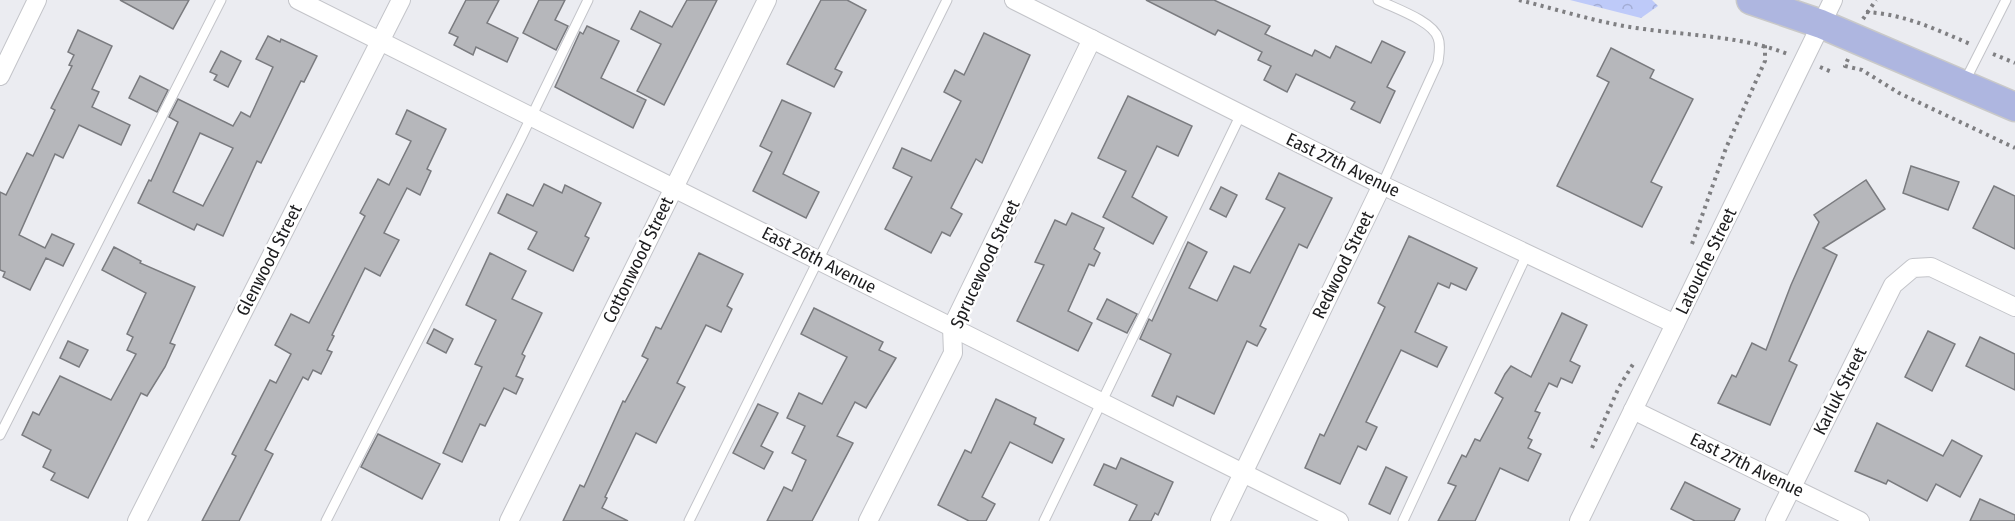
<svg xmlns="http://www.w3.org/2000/svg" width="2015" height="521" font-family="'Fira Sans Condensed',sans-serif">
  <style>
    .forest { fill: url(#forest-crowns) }
    .building { fill: #b6b7bb; stroke: #7a7b7f; stroke-width: 1.5; fill-rule: evenodd }
    .lines { fill: none; stroke-linecap: round; stroke-linejoin: round }
    .lane-casing { stroke: #c3c4c9; stroke-width: 11 }
    .street-casing { stroke: #c3c4c9; stroke-width: 20 }
    .primary-casing { stroke: #c9c9c9; stroke-width: 31 }
    .path { stroke: #7f7f82; stroke-width: 4; stroke-dasharray: 3 4.5; stroke-linecap: butt }
    .lane { stroke: #fff; stroke-width: 9 }
    .street { stroke: #fff; stroke-width: 18 }
    .primary { stroke: #aeb6e0; stroke-width: 28 }
    .labels { text-anchor: middle; dominant-baseline: central; stroke-width: 5; stroke-linejoin: round; paint-order: stroke }
    .street-label { font-size: 18px; fill: #1c1c1e; stroke: #fff }
  </style>
  <defs>
    <pattern id="forest-crowns" width="20" height="18" patternUnits="userSpaceOnUse" patternTransform="scale(1.5)"><rect width="20" height="18" fill="#becaf9"/><path d="M2 6a3 3 0 1 1 6 0M12 15a3 3 0 1 1 6 0" fill="none" stroke="#a3add5"/></pattern>
  </defs>
  <rect width="100%" height="100%" fill="#ebecf1"/>
  <path class="forest" d="M1570 0H1652L1658 6 1641 18Z"/>
  <g class="building">
    <path d="M120 0H189L173 29Z"/>
    <path d="M466 0H499L487 23 518 38 507 62 476 47 473 55 454 45 458 37 449 33Z"/>
    <path d="M539 0H565L555 20 568 26 556 50 523 33Z"/>
    <path d="M687 0H717L664 105 637 91 661 44 631 29 640 11 672 27Z"/>
    <path d="M821 0H847L866 10 835 69 842 72 834 87 787 64Z"/>
    <path d="M1146 0H1214L1270 26 1265 34 1312 56 1315 50 1330 58 1336 46 1371 63 1382 41 1405 52 1387 87 1395 91 1380 123 1351 109 1355 102 1296 74 1287 92 1264 80 1271 66 1258 60 1262 52 1218 30 1215 35Z"/>
    <path d="M587 26 619 41 601 78 646 100 633 128 555 87 580 32 583 34Z"/>
    <path d="M78 30 112 46 92 89 99 92 92 107 130 125 121 145 79 125 63 158 55 154 19 235 45 248 52 234 74 244 63 266 46 258 30 290 3 277 5 272 0 270V192L6 195 27 153 33 156 55 110 51 108 72 66 69 65 74 55 68 52Z"/>
    <path d="M984 33 1030 55 982 163 976 159 951 208 962 214 950 236 942 232 931 253 885 229 912 177 893 168 902 148 931 161 961 101 944 92 955 70 964 75Z"/>
    <path d="M268 36 280 42 281 39 317 56 304 82 301 81 261 163 257 161 223 236 197 224 194 230 138 203 149 180 151 181 178 122 169 117 178 99 233 126 241 112 250 117 273 67 256 59ZM200 133 233 148 203 206 173 192Z"/>
    <path d="M1611 48 1654 70 1650 78 1693 99 1651 182 1662 187 1642 227 1557 186 1609 82 1597 76Z"/>
    <path d="M221 51 241 61 228 87 214 80 217 75 210 72Z"/>
    <path d="M140 76 168 90 157 112 129 98Z"/>
    <path d="M1128 96 1192 126 1178 156 1157 146 1132 197 1167 217 1153 244 1103 217 1126 171 1098 158Z"/>
    <path d="M782 100 811 113 783 174 819 192 806 218 753 191 772 152 760 146Z"/>
    <path d="M407 110 446 129 427 169 431 171 420 195 407 188 384 233 399 240 380 276 365 268 332 335 334 336 327 350 332 352 321 374 313 370 308 380 303 377 265 450 273 454 239 521H202L236 456 232 454 270 380 276 383 291 354 275 345 291 314 309 323 365 216 360 213 378 179 389 185 411 141 396 134Z"/>
    <path d="M1911 166 1959 182 1948 210 1903 193Z"/>
    <path d="M1279 173 1332 198 1307 248 1299 244 1260 326 1266 329 1257 346 1247 341 1214 414 1177 396 1173 406 1152 396 1171 354 1140 339 1149 319 1152 321 1188 242 1207 252 1189 288 1217 301 1234 266 1250 273 1285 208 1266 199Z"/>
    <path d="M1866 180 1885 209 1823 248 1837 255 1789 361 1797 365 1770 425 1718 403 1732 375 1736 377 1752 343 1766 350 1791 285 1819 222 1814 215Z"/>
    <path d="M544 184 562 193 565 185 601 203 585 236 589 238 573 271 528 249 537 232 498 213 507 194 533 206Z"/>
    <path d="M1994 186 2015 196V249L1973 228Z"/>
    <path d="M1221 187 1237 195 1226 217 1210 209Z"/>
    <path d="M1072 213 1104 228 1094 249 1100 253 1094 266 1089 264 1068 311 1092 323 1078 351 1017 321 1044 265 1035 262 1055 220 1066 225Z"/>
    <path d="M1409 236 1477 268 1466 290 1451 283 1449 288 1438 283 1415 332 1447 347 1437 367 1401 350 1366 422 1377 427 1366 450 1358 446 1340 484 1305 468 1320 434 1324 436 1385 307 1378 303Z"/>
    <path d="M114 247 141 261 140 263 195 287 170 343 175 345 165 367 147 396 141 393 88 498 51 480 55 473 43 467 51 450 22 435 33 412 39 415 60 376 111 400 136 354 127 350 133 337 127 334 146 293 102 270Z"/>
    <path d="M490 253 526 271 512 299 542 313 522 354 525 356 516 376 523 379 516 394 504 388 485 426 480 424 462 462 443 453 482 367 475 364 496 320 466 305Z"/>
    <path d="M699 253 743 274 727 306 732 309 721 332 706 325 677 383 685 387 656 443 636 433 605 497 607 498 602 508 628 521H563L580 485 584 487 623 401 625 402 648 359 642 356 656 327 661 329Z"/>
    <path d="M1107 299 1137 314 1127 333 1097 319Z"/>
    <path d="M814 308 883 342 879 350 896 358 866 408 855 402 837 436 853 443 812 521H767L784 487 792 491 806 460 792 453 805 426 787 418 799 393 822 404 847 357 801 334Z"/>
    <path d="M1562 313 1587 325 1570 361 1580 366 1572 383 1561 378 1557 387 1549 383 1535 411 1540 413 1528 438 1532 440 1528 448 1541 454 1528 481 1500 468 1475 521H1438L1456 486 1448 483 1462 455 1466 457 1475 439 1480 441 1503 398 1495 393 1505 374 1511 366 1531 377Z"/>
    <path d="M434 329 453 339 446 353 427 343Z"/>
    <path d="M1928 331 1955 344 1932 391 1905 377Z"/>
    <path d="M1980 337 2015 354V390L1966 366Z"/>
    <path d="M68 341 88 350 79 367 60 358Z"/>
    <path d="M996 399 1036 418 1034 424 1064 439 1052 463 1010 442 982 497 995 504 986 521H969L938 505 965 450 971 453Z"/>
    <path d="M758 404 778 413 761 446 773 452 764 469 733 453Z"/>
    <path d="M1877 423 1943 456 1952 440 1982 456 1960 497 1936 484 1927 501 1888 480 1886 484 1855 471Z"/>
    <path d="M378 434 440 464 422 499 361 467Z"/>
    <path d="M1121 458 1173 482 1158 515 1155 513 1151 521H1129L1137 505 1094 485 1104 464 1116 469Z"/>
    <path d="M1386 467 1407 477 1390 514 1369 504Z"/>
    <path d="M1685 482 1740 509 1734 521H1695L1671 509Z"/>
    <path d="M1980 499 2015 515V521H1970Z"/>
  </g>
  <g class="lines">
    <g class="lane-casing">
      <g id="lane">
        <path d="M1378 0C1394 8 1433 21 1438 38 1441 45 1439 54 1438 62L1382 185"/>
        <path d="M1965 81 2006 0"/>
        <path d="M0 435 221 0"/>
        <path d="M326 521 520 140 588 0"/>
        <path d="M689 521 947 0"/>
        <path d="M1044 521 1241 114"/>
        <path d="M1403 521 1527 254"/>
      </g>
    </g>
    <g class="street-casing">
      <g id="street">
        <path d="M298 0 1339 521"/>
        <path d="M1014 0 1382 185 1675 324"/>
        <path d="M0 76 37 0"/>
        <path d="M1633 410 1860 521"/>
        <path d="M137 521 401 0"/>
        <path d="M509 521 767 0"/>
        <path d="M868 521 953 353 952 327 1092 39"/>
        <path d="M1220 521 1382 185"/>
        <path d="M1579 521 1833 0"/>
        <path d="M1775 521 1893 285 1913 268 1931 267 2015 307"/>
      </g>
    </g>
    <g class="primary-casing">
      <path id="primary" d="M1751 0 1821 24 2015 107"/>
    </g>
    <g class="path">
      <path d="M1519 0C1560 10 1602 24 1644 29 1693 36 1741 36 1788 54"/>
      <path d="M1866 12C1904 14 1935 29 1970 44"/>
      <path d="M1863 19 1876 0"/>
      <path d="M1993 54 2015 63"/>
      <path d="M1848 59 1845 66 1862 70 1899 93 2015 148"/>
      <path d="M1820 67 1832 72"/>
      <path d="M1692 244 1726 148 1765 61V45"/>
      <path d="M1592 448 1619 387 1635 361"/>
    </g>
    <use href="#lane" class="lane"/>
    <use href="#street" class="street"/>
    <use href="#primary" class="primary"/>
  </g>
  <g class="labels">
    <g class="street-label">
      <text transform="translate(1343 165) rotate(26)">East 27th Avenue</text>
      <text transform="translate(269 260) rotate(-63)">Glenwood Street</text>
      <text transform="translate(638 260) rotate(-64)">Cottonwood Street</text>
      <text transform="translate(819 260) rotate(27)">East 26th Avenue</text>
      <text transform="translate(1706 261) rotate(-64)">Latouche Street</text>
      <text transform="translate(985 264) rotate(-65)">Sprucewood Street</text>
      <text transform="translate(1343 265) rotate(-64)">Redwood Street</text>
      <text transform="translate(1840 391) rotate(-63)">Karluk Street</text>
      <text transform="translate(1747 465) rotate(26)">East 27th Avenue</text>
    </g>
  </g>
</svg>
